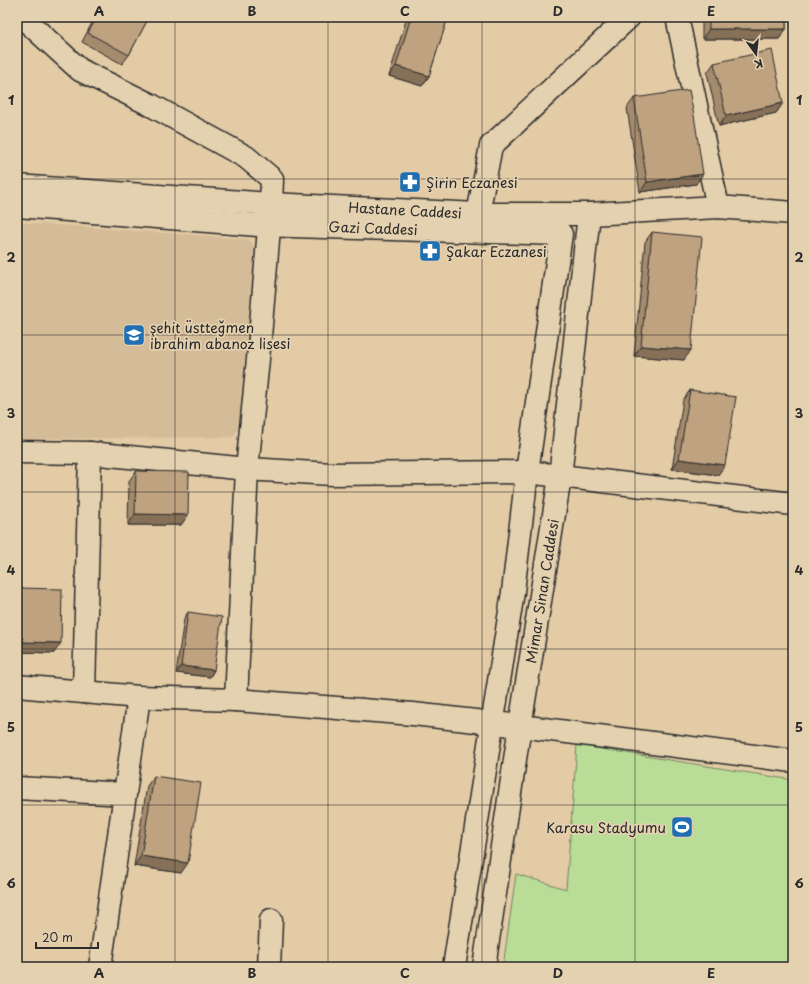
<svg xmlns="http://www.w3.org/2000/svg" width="810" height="984" font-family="'Playpen Sans',sans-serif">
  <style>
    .built { fill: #d5bc98 }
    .green { fill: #b9dd97; stroke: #728461 }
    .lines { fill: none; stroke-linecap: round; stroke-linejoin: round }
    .minor-casing { stroke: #2b2b2b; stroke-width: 25 }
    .major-casing { stroke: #2b2b2b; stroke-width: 25 }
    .minor { stroke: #e4d1af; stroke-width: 22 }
    .major { stroke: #e4d1af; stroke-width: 22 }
    .wall { fill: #a48b6d; stroke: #2b2b2b }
    .shaded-wall { fill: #867159; stroke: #2b2b2b }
    .building { fill: #bfa27f; stroke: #2b2b2b }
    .grid { fill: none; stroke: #2b2b2b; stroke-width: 1; stroke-opacity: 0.55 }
    .labels { text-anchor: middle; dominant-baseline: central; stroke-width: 3.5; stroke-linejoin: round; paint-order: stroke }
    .poi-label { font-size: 14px; fill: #2b2b2b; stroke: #e4d1af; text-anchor: start }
    .street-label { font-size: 14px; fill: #2b2b2b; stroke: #e4d1af }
    .neatline { fill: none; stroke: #2b2b2b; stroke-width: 1.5 }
    .grid-label { font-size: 13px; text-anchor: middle; font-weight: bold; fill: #2b2b2b }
  </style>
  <rect width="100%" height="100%" fill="#e3cba6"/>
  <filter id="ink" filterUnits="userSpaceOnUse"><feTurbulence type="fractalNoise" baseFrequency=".025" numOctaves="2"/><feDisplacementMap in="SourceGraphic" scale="8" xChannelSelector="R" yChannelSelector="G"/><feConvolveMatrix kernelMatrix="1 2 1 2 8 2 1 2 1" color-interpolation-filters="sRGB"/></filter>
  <g filter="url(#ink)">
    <path class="built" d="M17 222 248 239 258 250 244 420 233 437 17 439Z"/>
    <path class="green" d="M577 745 793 780V967H503L516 874 566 889Z"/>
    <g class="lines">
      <g class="minor-casing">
        <g id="minor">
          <path d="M22 17 80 70 151 105 246 157 272 179 271 204 259 349 247 469 236 700"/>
          <path d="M677 17 718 207"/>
          <path d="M476 231 478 214 491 146 629 17"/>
          <path d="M17 452 90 453 247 469 332 474 527 472 793 504"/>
          <path d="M17 686 139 697 236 700 413 714 520 726 793 761"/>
          <path d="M84 692 90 453"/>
          <path d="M17 788 125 794"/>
          <path d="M100 967 139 697"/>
          <path d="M269 967 271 920"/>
        </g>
      </g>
      <g class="major-casing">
        <g id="major">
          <path d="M17 186 271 204 478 214H589L718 207 793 213"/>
          <path d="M17 206 258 225 561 234 527 472 513 592 454 967"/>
          <path d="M484 967 520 726 560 477 589 214"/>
        </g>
      </g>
      <use href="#minor" class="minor"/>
      <use href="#major" class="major"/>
    </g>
    <g class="wall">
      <path d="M95 17H149L129 55 122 64 82 42Z"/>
      <path d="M407 17H448L429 76 422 86 389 76Z"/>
      <path d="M702 17H786V29L779 39H702Z"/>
      <path d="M714 63 783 103 776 113 719 126 707 73Z"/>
      <path d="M634 98 696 184 640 192 627 108Z"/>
      <path d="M652 232 684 360 634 356 645 242Z"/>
      <path d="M690 390 718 475 672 469 683 400Z"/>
      <path d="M136 471 188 515 181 525H128L129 481Z"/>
      <path d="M17 588 54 653 17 652Z"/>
      <path d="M188 612 214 670 210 677 176 673 184 619Z"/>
      <path d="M154 776 181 873 134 866 147 786Z"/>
    </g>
    <g class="shaded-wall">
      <path d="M709 29H786L779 39H702Z"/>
      <path d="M396 66 429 76 422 86 389 76Z"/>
      <path d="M783 103 776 113 719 126 726 116Z"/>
      <path d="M703 174 696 184 640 192 647 182Z"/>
      <path d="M641 346 691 350 684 360 634 356Z"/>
      <path d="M679 459 725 465 718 475 672 469Z"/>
      <path d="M135 514 188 515 181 525H128Z"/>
      <path d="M17 638H23L17 646Z"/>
      <path d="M23 642 61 643 54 653 17 652V650Z"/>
      <path d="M181 666 214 670 210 677 176 673Z"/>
      <path d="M141 856 188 863 181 873 134 866Z"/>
    </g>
    <g class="building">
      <path d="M97 17H149L129 55 88 33Z"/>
      <path d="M411 17H448L429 76 396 66Z"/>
      <rect x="709" y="17" width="77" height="12"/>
      <path d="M772 50 783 103 726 116 714 63Z"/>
      <path d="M689 90 694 115 703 174 647 182 634 98Z"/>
      <path d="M652 232 702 237 691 350 641 346Z"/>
      <path d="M690 390 736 397 725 465 679 459Z"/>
      <path d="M136 471 189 472 188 515 135 514Z"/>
      <path d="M17 588 62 589 61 643 23 642V638H17Z"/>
      <path d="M188 612 222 617 214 670 181 666Z"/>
      <path d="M154 776 201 783 188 863 141 856Z"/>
    </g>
  </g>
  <path class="grid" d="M175 17V967M328 17V967M482 17V967M635 17V967M17 179H793M17 335H793M17 492H793M17 649H793M17 805H793"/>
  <defs>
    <g id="pharmacy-square" transform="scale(1.15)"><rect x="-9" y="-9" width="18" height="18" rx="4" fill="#1f6fb2" stroke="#e4d1af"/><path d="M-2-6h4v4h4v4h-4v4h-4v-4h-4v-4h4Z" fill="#fff"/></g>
    <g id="school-square" transform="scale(1.15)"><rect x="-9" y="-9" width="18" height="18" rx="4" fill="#1f6fb2" stroke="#e4d1af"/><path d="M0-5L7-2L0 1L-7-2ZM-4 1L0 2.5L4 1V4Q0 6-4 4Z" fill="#fff"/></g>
    <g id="stadium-square" transform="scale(1.15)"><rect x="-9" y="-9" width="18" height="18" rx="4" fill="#1f6fb2" stroke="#e4d1af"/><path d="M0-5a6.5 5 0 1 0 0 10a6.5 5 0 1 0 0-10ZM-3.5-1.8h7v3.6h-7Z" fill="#fff"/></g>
  </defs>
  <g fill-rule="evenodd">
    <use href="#pharmacy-square" x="410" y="182"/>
    <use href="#pharmacy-square" x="430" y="251"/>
    <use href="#school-square" x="134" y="335"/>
    <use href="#stadium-square" x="682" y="827"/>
  </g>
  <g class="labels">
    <g class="poi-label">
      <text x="426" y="182">Şirin Eczanesi</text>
      <text x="446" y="251">Şakar Eczanesi</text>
      <text x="150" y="327">şehit üstteğmen<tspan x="150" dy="16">ibrahim abanoz lisesi</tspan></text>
      <text x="666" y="827" text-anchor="end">Karasu Stadyumu</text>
    </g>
    <g class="street-label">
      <text transform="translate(405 210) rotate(3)">Hastane Caddesi</text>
      <text transform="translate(373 228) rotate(2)">Gazi Caddesi</text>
      <text transform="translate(542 591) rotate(-81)">Mimar Sinan Caddesi</text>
    </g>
  </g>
  <rect width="810" height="984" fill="none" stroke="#e4d1af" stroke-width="44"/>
  <g transform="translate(756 54) rotate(165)" stroke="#e4d1af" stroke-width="3" paint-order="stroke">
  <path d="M0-3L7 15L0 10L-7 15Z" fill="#2b2b2b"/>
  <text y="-6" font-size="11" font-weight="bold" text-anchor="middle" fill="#2b2b2b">K</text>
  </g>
  <path d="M36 942v6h62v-6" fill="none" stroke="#2b2b2b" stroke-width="2"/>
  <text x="42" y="942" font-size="12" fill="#2b2b2b" stroke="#e4d1af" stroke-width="3" paint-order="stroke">20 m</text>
  <rect x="22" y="22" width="766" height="940" class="neatline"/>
  <g class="grid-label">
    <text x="99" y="16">A</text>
    <text x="252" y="16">B</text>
    <text x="405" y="16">C</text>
    <text x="558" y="16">D</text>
    <text x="711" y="16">E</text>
    <text x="11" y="105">1</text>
    <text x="799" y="105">1</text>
    <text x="11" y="262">2</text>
    <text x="799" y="262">2</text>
    <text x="11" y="418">3</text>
    <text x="799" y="418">3</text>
    <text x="11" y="575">4</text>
    <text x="799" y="575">4</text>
    <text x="11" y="732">5</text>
    <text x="799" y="732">5</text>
    <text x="11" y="888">6</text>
    <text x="799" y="888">6</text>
    <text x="99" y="978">A</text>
    <text x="252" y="978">B</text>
    <text x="405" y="978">C</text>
    <text x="558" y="978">D</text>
    <text x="711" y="978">E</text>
  </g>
</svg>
